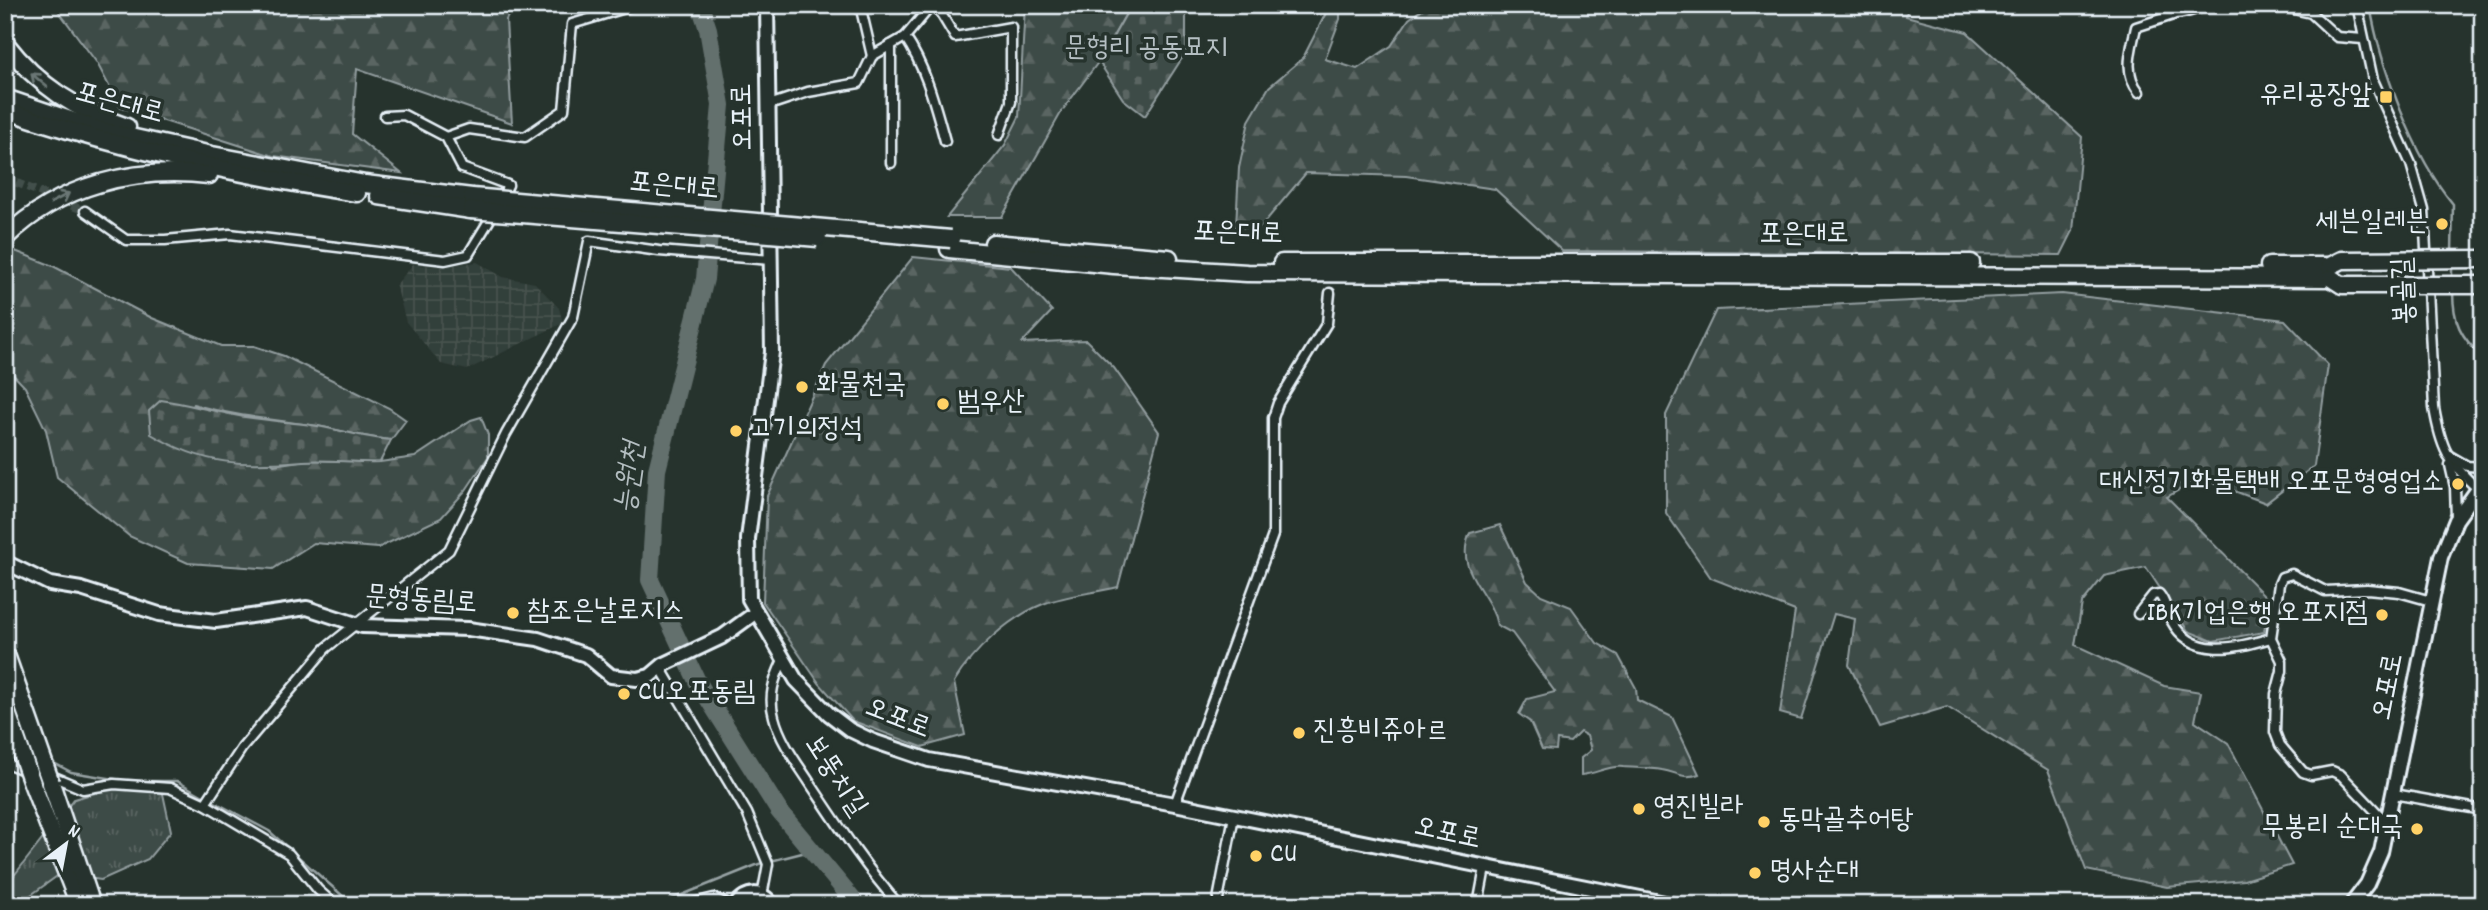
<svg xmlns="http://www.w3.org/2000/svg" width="2488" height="910" font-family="Dekko,'Poor Story',sans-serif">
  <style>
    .industrial { fill: url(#industrial-grid) }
    .grass { fill: url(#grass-tufts); stroke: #939ea0; stroke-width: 2 }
    .forest { fill: url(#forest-firs); stroke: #939ea0; stroke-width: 2 }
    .cemetery { fill: url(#cemetery-stones); stroke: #939ea0; stroke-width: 2 }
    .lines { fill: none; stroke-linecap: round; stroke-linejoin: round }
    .stream { stroke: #98a3a5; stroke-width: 2.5 }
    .river { stroke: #636f6d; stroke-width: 18 }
    .street-tunnel { stroke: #43504b; stroke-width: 8; stroke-dasharray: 8 4; stroke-linecap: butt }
    .street-casing { stroke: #e8f1f8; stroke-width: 13 }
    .secondary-casing { stroke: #e8f1f8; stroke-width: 18 }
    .highway-casing { stroke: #e8f1f8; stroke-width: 21 }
    .street { stroke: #26332d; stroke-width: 8 }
    .secondary { stroke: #26332d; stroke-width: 12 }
    .highway { stroke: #26332d; stroke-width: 16 }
    .highway-bridge-casing { stroke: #e8f1f8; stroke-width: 21; stroke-linecap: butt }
    .highway-bridge { stroke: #26332d; stroke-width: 16 }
    .oneway { stroke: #6a7674 }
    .poi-dot { fill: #ffd166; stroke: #26332d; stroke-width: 2.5 }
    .labels { text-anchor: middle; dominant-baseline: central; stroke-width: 7; stroke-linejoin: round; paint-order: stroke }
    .park-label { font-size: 28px; fill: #b5bfc3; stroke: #26332d }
    .poi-label { font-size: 28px; fill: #e8f1f8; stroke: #26332d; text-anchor: start }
    .street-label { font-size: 28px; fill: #e8f1f8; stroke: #26332d }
    .water-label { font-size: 30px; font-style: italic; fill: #b3bdc0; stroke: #26332d }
  </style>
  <defs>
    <pattern id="industrial-grid" width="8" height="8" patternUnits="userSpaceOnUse" patternTransform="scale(1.75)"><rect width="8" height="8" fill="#333f3a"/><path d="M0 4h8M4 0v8" fill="none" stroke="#47524e"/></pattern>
    <pattern id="grass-tufts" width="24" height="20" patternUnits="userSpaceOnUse" patternTransform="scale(1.75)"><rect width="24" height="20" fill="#3e4b47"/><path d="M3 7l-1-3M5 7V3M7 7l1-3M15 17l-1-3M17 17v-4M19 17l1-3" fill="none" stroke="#5a6562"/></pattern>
    <pattern id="forest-firs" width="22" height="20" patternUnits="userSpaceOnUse" patternTransform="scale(1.75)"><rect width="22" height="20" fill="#3e4b47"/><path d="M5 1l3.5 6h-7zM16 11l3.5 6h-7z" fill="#5a6562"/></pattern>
    <pattern id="cemetery-stones" width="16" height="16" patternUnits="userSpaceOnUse" patternTransform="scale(1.75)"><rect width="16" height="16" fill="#3e4b47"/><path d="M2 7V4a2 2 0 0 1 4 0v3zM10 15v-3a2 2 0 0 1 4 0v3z" fill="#5a6562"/></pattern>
  </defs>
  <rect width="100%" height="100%" fill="#26332d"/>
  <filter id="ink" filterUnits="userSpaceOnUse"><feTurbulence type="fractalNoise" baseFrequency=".0143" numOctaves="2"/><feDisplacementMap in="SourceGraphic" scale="14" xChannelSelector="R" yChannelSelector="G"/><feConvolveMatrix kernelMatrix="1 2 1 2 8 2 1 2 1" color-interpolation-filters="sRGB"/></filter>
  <g filter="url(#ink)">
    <path class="industrial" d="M477 262 503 277 535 283 559 308 563 323 467 370 441 364 406 322 396 285 413 264 441 267Z"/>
    <path class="grass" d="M109 789H162L171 831 148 859 101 880 60 874 17 905H10L5 899V887L74 799Z"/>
    <g class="forest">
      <path d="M54 5H513L506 20 512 123 357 69 352 134 401 173 273 156 120 107 97 63Z"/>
      <path d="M1025 5H1131L1099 61 1062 111 1002 217H947L1005 145 1019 117Z"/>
      <path d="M1330 5H1340V19L1325 59 1357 69 1391 46 1409 19 1428 5H1908L1906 16 1967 32 2082 137 2073 231 2061 255 1562 251 1495 189 1406 176 1306 173 1259 229 1236 227 1239 168 1249 121 1269 87 1303 58Z"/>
      <path d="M5 247 53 266 152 318 221 346H254L284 356 389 408 406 420 391 440C364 438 338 429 311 425 270 419 232 416 193 404L274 465 306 460 380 462 415 457 471 420 481 417 488 435V457L466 490 441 518 378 548 314 543 273 569 188 563 129 536 57 477 46 430 25 387 5 366Z"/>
      <path d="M913 257 1011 267 1052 311 1022 343 1086 340 1114 368 1159 432 1118 587C1094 593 1066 595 1043 604 1008 618 973 651 954 682L965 735 922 747 853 721 819 683 763 602 767 496 826 365Z"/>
      <path d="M2062 294 2285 320 2328 365 2314 466 2266 503 2200 478 2167 497 2269 600 2264 632 2213 641 2188 631 2146 567 2104 576 2082 603 2075 645 2164 686 2201 692 2195 721 2228 743 2292 865 2244 880 2167 887 2086 870 2048 770 1947 707 1880 727 1849 665 1855 619 1834 614 1801 719 1780 713 1795 611 1711 578 1666 513V415L1716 310Z"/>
      <path d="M1500 525 1527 582 1541 595 1571 607 1597 643 1618 655 1636 688 1637 700 1672 717 1699 774C1683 780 1677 772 1662 770 1650 768 1636 768 1623 767 1608 765 1597 774 1581 775V758L1591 750 1587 736 1580 732 1570 742 1557 740 1556 750 1542 749 1530 722 1519 714 1527 699 1555 692 1512 633 1497 625C1491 592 1453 571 1470 533Z"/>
    </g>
    <g class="cemetery">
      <path d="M1131 5H1186V52L1145 116 1123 99 1099 62Z"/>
      <path d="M161 400C184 403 203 409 225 413 253 420 282 421 311 425 338 429 364 438 391 440L380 462C354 463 328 459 303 461 243 466 205 466 151 434L149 411Z"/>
    </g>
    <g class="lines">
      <g class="stream">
        <path d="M2370 5C2380 66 2413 156 2453 204L2452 253"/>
        <path d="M2452 266V281"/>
        <path d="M2453 291C2453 322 2460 336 2483 358"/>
        <path d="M52 762 71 772 127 781H177L205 797"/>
        <path d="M211 800 269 831 353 905"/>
        <path d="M657 905 759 864 810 851"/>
      </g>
      <path class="river" d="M700 5 708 29 721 105 705 279 657 470 650 580 697 681 779 811 857 905"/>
      <path class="street-tunnel" d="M5 178 85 211"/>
      <g class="street-casing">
        <g id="street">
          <path d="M2157 5C2171 22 2191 10 2209 5"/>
          <path d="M2276 5 2311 13 2337 37 2363 39"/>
          <path d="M2357 5 2373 80 2411 164 2424 210 2434 408C2441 448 2447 461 2477 488"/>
          <path d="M905 37C926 68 935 105 945 141"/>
          <path d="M872 56 905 37 931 6 940 12 955 37 1011 27V102L999 135"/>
          <path d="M2139 92C2123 72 2131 51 2136 27L2173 15"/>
          <path d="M769 105 808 92 859 83 872 56 860 5"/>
          <path d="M385 116 404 115 446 137 462 168 508 185 501 199"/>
          <path d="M446 137 469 129 525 137 564 110 572 24 635 5"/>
          <path d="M891 163V45"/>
          <path d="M85 211 126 240H165L230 234 445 260 468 255 495 211"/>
          <path d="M2448 455 2467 466 2483 467"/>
          <path d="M2450 465 2455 487 2456 518"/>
          <path d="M2138 614 2153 595 2159 594C2166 602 2166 611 2171 620 2192 660 2236 648 2271 638"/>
          <path d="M783 660C774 679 768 696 774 717 780 741 797 763 810 783 838 825 865 867 899 905"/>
          <path d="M660 667 747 813 768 864 762 896"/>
          <path d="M5 762 23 770 40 771 83 789 114 784 170 788 205 804 289 854 318 890 335 905"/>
          <path d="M2394 794 2483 810"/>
          <path d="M205 804 242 748 326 648 449 550 506 434 573 317 589 241 659 251 771 260"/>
          <path d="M1175 804 1273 535V418L1278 403 1327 323 1330 293"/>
          <path d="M2388 824 2341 775 2332 771 2311 775 2303 772 2280 745 2275 732 2276 694 2282 671V661L2271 638 2279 584 2282 577 2292 574 2325 591 2367 589 2399 592 2431 601"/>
          <path d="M685 905 714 898 729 905"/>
          <path d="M1217 905 1234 816"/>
          <path d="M1478 905 1485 868"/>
          <path d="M1601 905 1604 890"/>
        </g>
      </g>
      <g class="secondary-casing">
        <g id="secondary">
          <path d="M767 5 772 352 748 539 749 599 796 680 829 714 850 730 873 741 929 760 1175 804 1675 905"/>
          <path d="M5 562 50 584 81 589 159 614 216 621 307 608 362 626 468 629 538 639 586 655 611 676 637 679 650 676 663 665 722 637 755 613"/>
          <path d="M736 905C746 891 762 890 772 905"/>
          <path d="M2351 905 2367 884 2381 852 2441 557 2456 520 2483 482"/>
        </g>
      </g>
      <g class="highway-casing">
        <g id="highway">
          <path d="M5 43C38 86 76 110 127 127"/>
          <path d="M5 98 103 131 212 155 365 184 472 197"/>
          <path d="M5 110C120 149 237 175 357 193"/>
          <path d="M379 196 471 210"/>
          <path d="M5 238C60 184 134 167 209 175"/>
          <path d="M993 243 1169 258"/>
          <path d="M949 249 1114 265 1247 273 2331 278"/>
          <path d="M1282 263H1971"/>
          <path d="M2269 266H2330"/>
          <path d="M32 783 79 905"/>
          <path d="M51 783 92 905"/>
        </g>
      </g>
      <use href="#street" class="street"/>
      <use href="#secondary" class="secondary"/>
      <use href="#highway" class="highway"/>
      <g class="highway-bridge-casing">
        <g id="highway-bridge">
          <path d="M472 197 951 239"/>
          <path d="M471 210 818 238"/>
          <path d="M2330 266 2342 260 2483 259"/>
          <path d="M2331 278 2342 285H2483"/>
          <path d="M5 652 51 783"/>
          <path d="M5 707 32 783"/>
        </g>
      </g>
      <use href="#highway-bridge" class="highway-bridge"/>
    </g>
    <defs><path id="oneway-shaft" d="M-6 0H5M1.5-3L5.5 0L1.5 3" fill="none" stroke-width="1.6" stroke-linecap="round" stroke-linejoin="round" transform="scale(1.75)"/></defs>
    <g class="oneway">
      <use href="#oneway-shaft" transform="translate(39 80) rotate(-139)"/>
      <use href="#oneway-shaft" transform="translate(60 198) rotate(-28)"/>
    </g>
  </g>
  <g class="poi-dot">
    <rect x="2379" y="90" width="14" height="14" rx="3.5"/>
    <circle cx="2442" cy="224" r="7"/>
    <circle cx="802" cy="387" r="7"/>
    <circle cx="943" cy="404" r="7"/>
    <circle cx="736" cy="431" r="7"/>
    <circle cx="2458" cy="484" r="7"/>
    <circle cx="513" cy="613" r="7"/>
    <circle cx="2382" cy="615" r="7"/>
    <circle cx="624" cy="694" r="7"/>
    <circle cx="1299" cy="733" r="7"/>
    <circle cx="1639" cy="809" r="7"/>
    <circle cx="1764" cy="822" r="7"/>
    <circle cx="2417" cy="829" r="7"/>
    <circle cx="1256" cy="856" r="7"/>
    <circle cx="1755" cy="873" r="7"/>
  </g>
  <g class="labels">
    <g class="park-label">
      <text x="1146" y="50">문형리 공동묘지</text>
    </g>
    <g class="poi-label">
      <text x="2372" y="97" text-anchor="end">유리공장앞</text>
      <text x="2428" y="224" text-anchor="end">세븐일레븐</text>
      <text x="816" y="387">화물천국</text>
      <text x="957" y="404">범우산</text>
      <text x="750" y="431">고기의정석</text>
      <text x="2444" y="484" text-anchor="end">대신정기화물택배 오포문형영업소</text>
      <text x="527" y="613">참조은날로지스</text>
      <text x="2368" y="615" text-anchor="end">IBK기업은행 오포지점</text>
      <text x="638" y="694">CU오포동림</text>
      <text x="1313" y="733">진흥비쥬아르</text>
      <text x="1653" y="809">영진빌라</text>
      <text x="1778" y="822">동막골추어탕</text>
      <text x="2403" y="829" text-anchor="end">무봉리 순대국</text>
      <text x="1270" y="856">CU</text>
      <text x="1769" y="873">명사순대</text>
    </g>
    <g class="street-label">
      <text transform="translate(119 105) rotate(15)">포은대로</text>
      <text transform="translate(745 117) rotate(-91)">오포로</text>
      <text transform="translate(674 188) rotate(5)">포은대로</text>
      <text transform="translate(1238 235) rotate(2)">포은대로</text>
      <text x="1804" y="236">포은대로</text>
      <text transform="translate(2406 291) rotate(-92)">봉골길</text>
      <text transform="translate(421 602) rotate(4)">문형동림로</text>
      <text transform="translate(2390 687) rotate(-79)">오포로</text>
      <text transform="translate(897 720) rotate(21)">오포로</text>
      <text transform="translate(834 777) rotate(57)">보뚱치길</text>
      <text transform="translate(1447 835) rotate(12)">오포로</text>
    </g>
    <g class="water-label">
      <text transform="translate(632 478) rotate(-82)">능원천</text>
    </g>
  </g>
  <rect width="2488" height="910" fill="none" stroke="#26332d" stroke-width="28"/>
  <rect x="14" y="14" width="2460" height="882" fill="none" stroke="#e8f1f8" stroke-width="2.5" filter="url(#ink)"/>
  <g transform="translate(66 844) rotate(32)" stroke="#26332d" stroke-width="5" paint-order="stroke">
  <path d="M0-5L12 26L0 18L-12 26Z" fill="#e8f1f8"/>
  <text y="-10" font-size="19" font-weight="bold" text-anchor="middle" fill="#e8f1f8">N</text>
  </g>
</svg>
